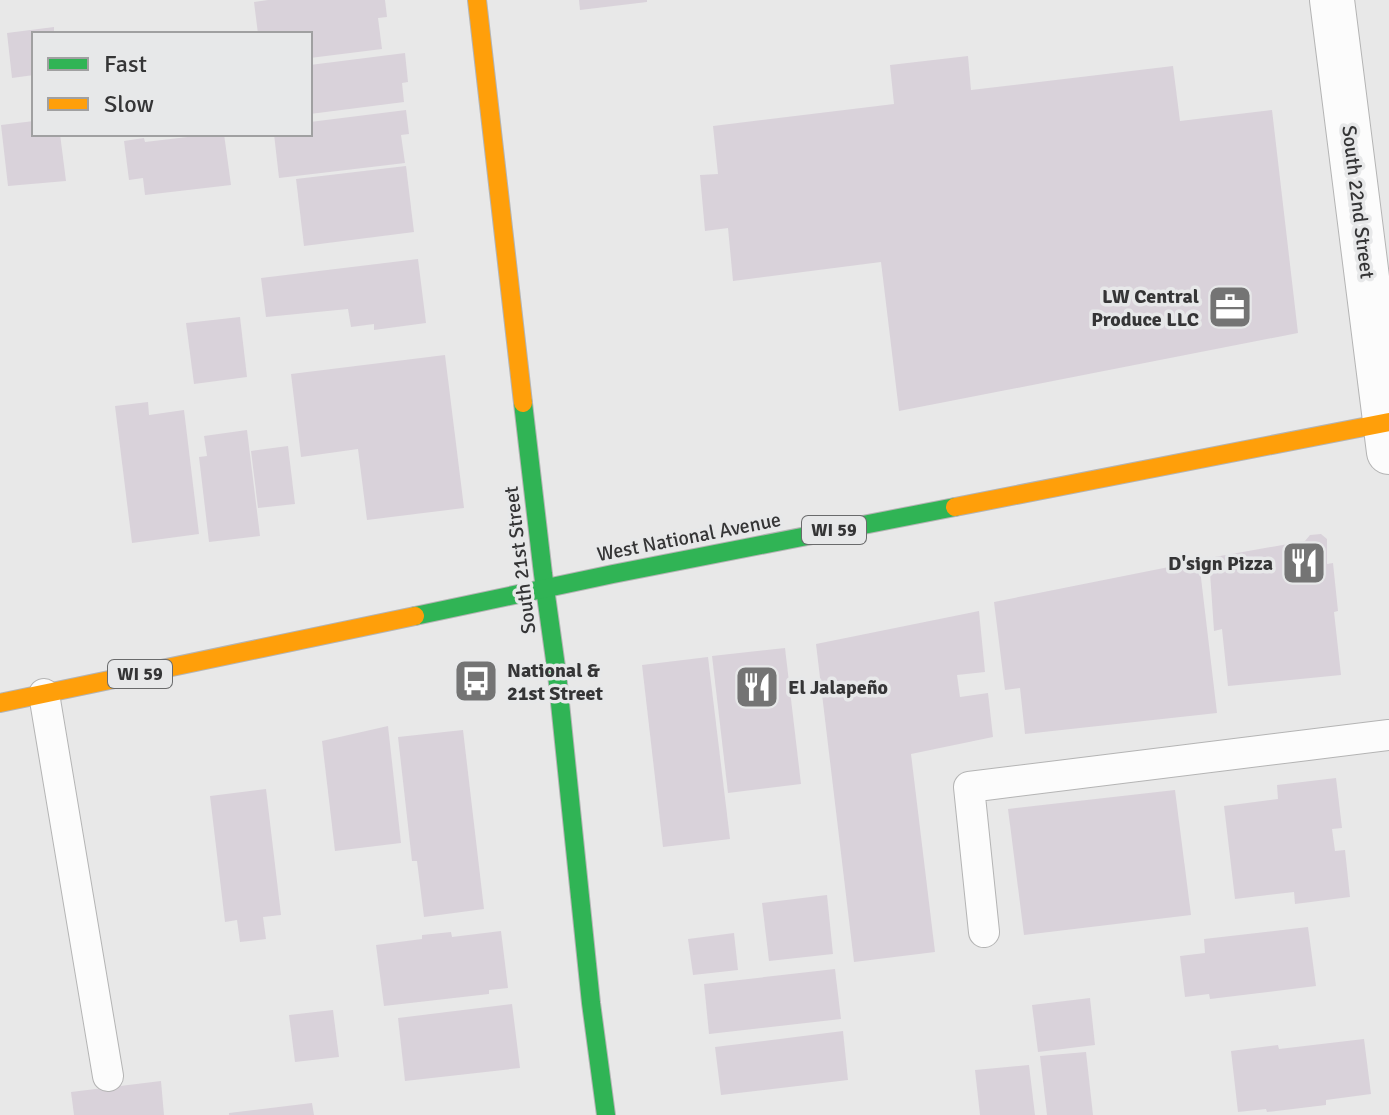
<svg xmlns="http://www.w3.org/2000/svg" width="1389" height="1115" font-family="Signika,sans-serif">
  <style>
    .building { fill: #d9d2da }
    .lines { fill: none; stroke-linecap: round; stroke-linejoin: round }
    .lane-casing { stroke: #b4b4b4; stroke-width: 32 }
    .street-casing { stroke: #b4b4b4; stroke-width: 46 }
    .fast-casing { stroke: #b4b4b4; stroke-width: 20 }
    .slow-casing { stroke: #b4b4b4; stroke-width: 20 }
    .lane { stroke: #fcfcfc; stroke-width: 30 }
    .street { stroke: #fcfcfc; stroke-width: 44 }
    .fast { stroke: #30b455; stroke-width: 18 }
    .slow { stroke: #ff9f0a; stroke-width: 18 }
    .labels { text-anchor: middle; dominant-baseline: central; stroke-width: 7; stroke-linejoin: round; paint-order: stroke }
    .shield { fill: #e7e8e9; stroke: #6a6b6c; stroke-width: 2 }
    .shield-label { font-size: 18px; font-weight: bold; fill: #353536 }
    .street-label { font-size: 20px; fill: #353536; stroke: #e7e8e9 }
    .poi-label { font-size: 20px; font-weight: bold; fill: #353536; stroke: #e7e8e9; text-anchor: end }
  </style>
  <rect width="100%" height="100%" fill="#e8e8e8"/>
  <g class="building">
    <path d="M268 0H385L387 17 378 18 382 49 310 58V34H258L254 2Z"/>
    <path d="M579 0H647V2L580 10Z"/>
    <path d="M54 27V34H34V75L12 78 7 33Z"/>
    <path d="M405 53 408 82 402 83 404 102 310 114V65Z"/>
    <path d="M968 56 971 90 1173 66 1180 121 1272 110 1298 333 899 411 881 262 733 281 728 228 705 231 700 175 718 174 713 126 894 104 890 65Z"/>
    <path d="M406 110 409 134 401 135 405 163 279 178 274 134H310V122Z"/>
    <path d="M34 121V134H60L66 181 8 186 1 125Z"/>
    <path d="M213 134H224L231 185 145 195 143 178 129 180 124 141 144 138 145 142Z"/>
    <path d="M406 166 414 232 304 246 296 179Z"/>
    <path d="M418 259 426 323 374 330V324L351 327 348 309 266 317 261 278Z"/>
    <path d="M240 317 247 377 194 384 186 323Z"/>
    <path d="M445 355 464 508 367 520 358 449 301 457 291 374Z"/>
    <path d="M148 402 149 415 184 410 199 534 132 543 115 406Z"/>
    <path d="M247 430 260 536 209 542 199 457 207 456 204 436Z"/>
    <path d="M288 446 295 504 258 508 251 451Z"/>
    <path d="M1321 534 1327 539V564L1333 563 1338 611 1334 612 1341 675 1228 686 1222 629 1214 631 1209 558 1305 541 1310 535Z"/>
    <path d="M1199 561 1217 713 1025 734 1020 688 1005 690 994 602Z"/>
    <path d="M979 611 985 672 957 675 960 697 988 693 993 737 911 754 935 952 854 962 816 644Z"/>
    <path d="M785 648 801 784 728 793 712 656Z"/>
    <path d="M708 657 730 839 663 847 642 665Z"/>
    <path d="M388 726 401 843 335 851 322 741Z"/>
    <path d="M463 730 484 909 424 917 417 861H412L398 737Z"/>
    <path d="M1336 778 1342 828 1332 829 1335 851 1345 850 1350 897 1295 904 1294 892 1235 899 1224 806 1278 799 1277 785Z"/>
    <path d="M266 789 281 915 263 917 266 939 240 942 237 920 225 922 210 796Z"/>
    <path d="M1175 790 1191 915 1024 935 1008 809Z"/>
    <path d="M827 895 833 954 769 961 762 903Z"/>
    <path d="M1308 927 1316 986 1210 999 1209 994 1185 997 1180 956 1205 953 1204 939Z"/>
    <path d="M501 931 508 988 489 990V994L384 1006 376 945 422 939V935L451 932 452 937Z"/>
    <path d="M734 933 738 970 693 975 688 939Z"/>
    <path d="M835 969 841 1019 709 1034 704 984Z"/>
    <path d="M1090 998 1095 1045 1038 1052 1032 1005Z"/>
    <path d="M512 1004 520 1068 405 1081 398 1018Z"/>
    <path d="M333 1010 339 1057 295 1062 289 1015Z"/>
    <path d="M843 1031 848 1080 721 1095 715 1047Z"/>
    <path d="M1364 1039 1371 1094 1326 1100V1105L1267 1112 1266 1109 1238 1112 1231 1051 1278 1045 1279 1049Z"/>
    <path d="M1086 1052 1093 1115H1047L1040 1056Z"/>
    <path d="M1029 1065 1035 1115H980L975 1070Z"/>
    <path d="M161 1081 164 1115H74L71 1092Z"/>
    <path d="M312 1103 314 1115H229V1113Z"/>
  </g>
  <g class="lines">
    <g class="lane-casing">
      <g id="lane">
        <path d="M44 694 108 1076"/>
        <path d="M984 932 969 787 1389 735"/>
      </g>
    </g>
    <g class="street-casing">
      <path id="street" d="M1332 0 1389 452"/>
    </g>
    <g class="fast-casing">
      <g id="fast">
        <path d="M523 403 543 574 557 674 591 1003 606 1115"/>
        <path d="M415 616 613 574 955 507"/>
      </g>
    </g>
    <g class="slow-casing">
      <g id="slow">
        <path d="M477 0 523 403"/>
        <path d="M955 507 1389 422"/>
        <path d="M0 703 415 616"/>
      </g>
    </g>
    <use href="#lane" class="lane"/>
    <use href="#street" class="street"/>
    <use href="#fast" class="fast"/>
    <use href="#slow" class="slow"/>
  </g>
  <defs>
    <g id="office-square" transform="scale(2.3)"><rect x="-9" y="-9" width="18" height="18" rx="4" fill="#747474" stroke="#e7e8e9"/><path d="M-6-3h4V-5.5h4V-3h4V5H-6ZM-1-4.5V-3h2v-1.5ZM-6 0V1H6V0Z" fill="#fff"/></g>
    <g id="restaurant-square" transform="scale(2.3)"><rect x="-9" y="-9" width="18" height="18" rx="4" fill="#747474" stroke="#e7e8e9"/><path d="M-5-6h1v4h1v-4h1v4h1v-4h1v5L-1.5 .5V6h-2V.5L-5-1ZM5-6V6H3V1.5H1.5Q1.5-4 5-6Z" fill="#fff"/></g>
    <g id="bus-square" transform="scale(2.3)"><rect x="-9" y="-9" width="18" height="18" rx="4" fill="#747474" stroke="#e7e8e9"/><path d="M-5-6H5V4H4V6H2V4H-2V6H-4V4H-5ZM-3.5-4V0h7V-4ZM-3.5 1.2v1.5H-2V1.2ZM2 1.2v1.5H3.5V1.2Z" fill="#fff"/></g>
  </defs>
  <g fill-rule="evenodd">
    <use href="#office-square" x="1230" y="307"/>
    <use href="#restaurant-square" x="1304" y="563"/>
    <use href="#bus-square" x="476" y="681"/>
    <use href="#restaurant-square" x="757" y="687"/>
  </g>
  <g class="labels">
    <g class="shield">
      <rect x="802" y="516" width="64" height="28" rx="6"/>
      <rect x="108" y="660" width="64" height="28" rx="6"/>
    </g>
    <g class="shield-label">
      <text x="834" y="530">WI 59</text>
      <text x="140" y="674">WI 59</text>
    </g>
    <g class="street-label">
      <text transform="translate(1358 202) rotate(83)">South 22nd Street</text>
      <text transform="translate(689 537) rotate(-11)">West National Avenue</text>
      <text transform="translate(520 560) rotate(-97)">South 21st Street</text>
    </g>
    <g class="poi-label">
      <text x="1199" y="296">LW Central<tspan x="1199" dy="23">Produce LLC</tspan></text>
      <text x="1273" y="563">D'sign Pizza</text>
      <text x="507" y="670" text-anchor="start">National &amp;<tspan x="507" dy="23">21st Street</tspan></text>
      <text x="788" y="687" text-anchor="start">El Jalapeño</text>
    </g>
  </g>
  <rect x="32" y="32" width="280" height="104" fill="#e7e8e9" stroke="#a0a0a1" stroke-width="2"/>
  <rect x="48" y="58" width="40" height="12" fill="#30b455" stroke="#a0a0a1" stroke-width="2"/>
  <text x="104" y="72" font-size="24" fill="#353536">Fast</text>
  <rect x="48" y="98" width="40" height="12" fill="#ff9f0a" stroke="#a0a0a1" stroke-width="2"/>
  <text x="104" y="112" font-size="24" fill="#353536">Slow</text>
</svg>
